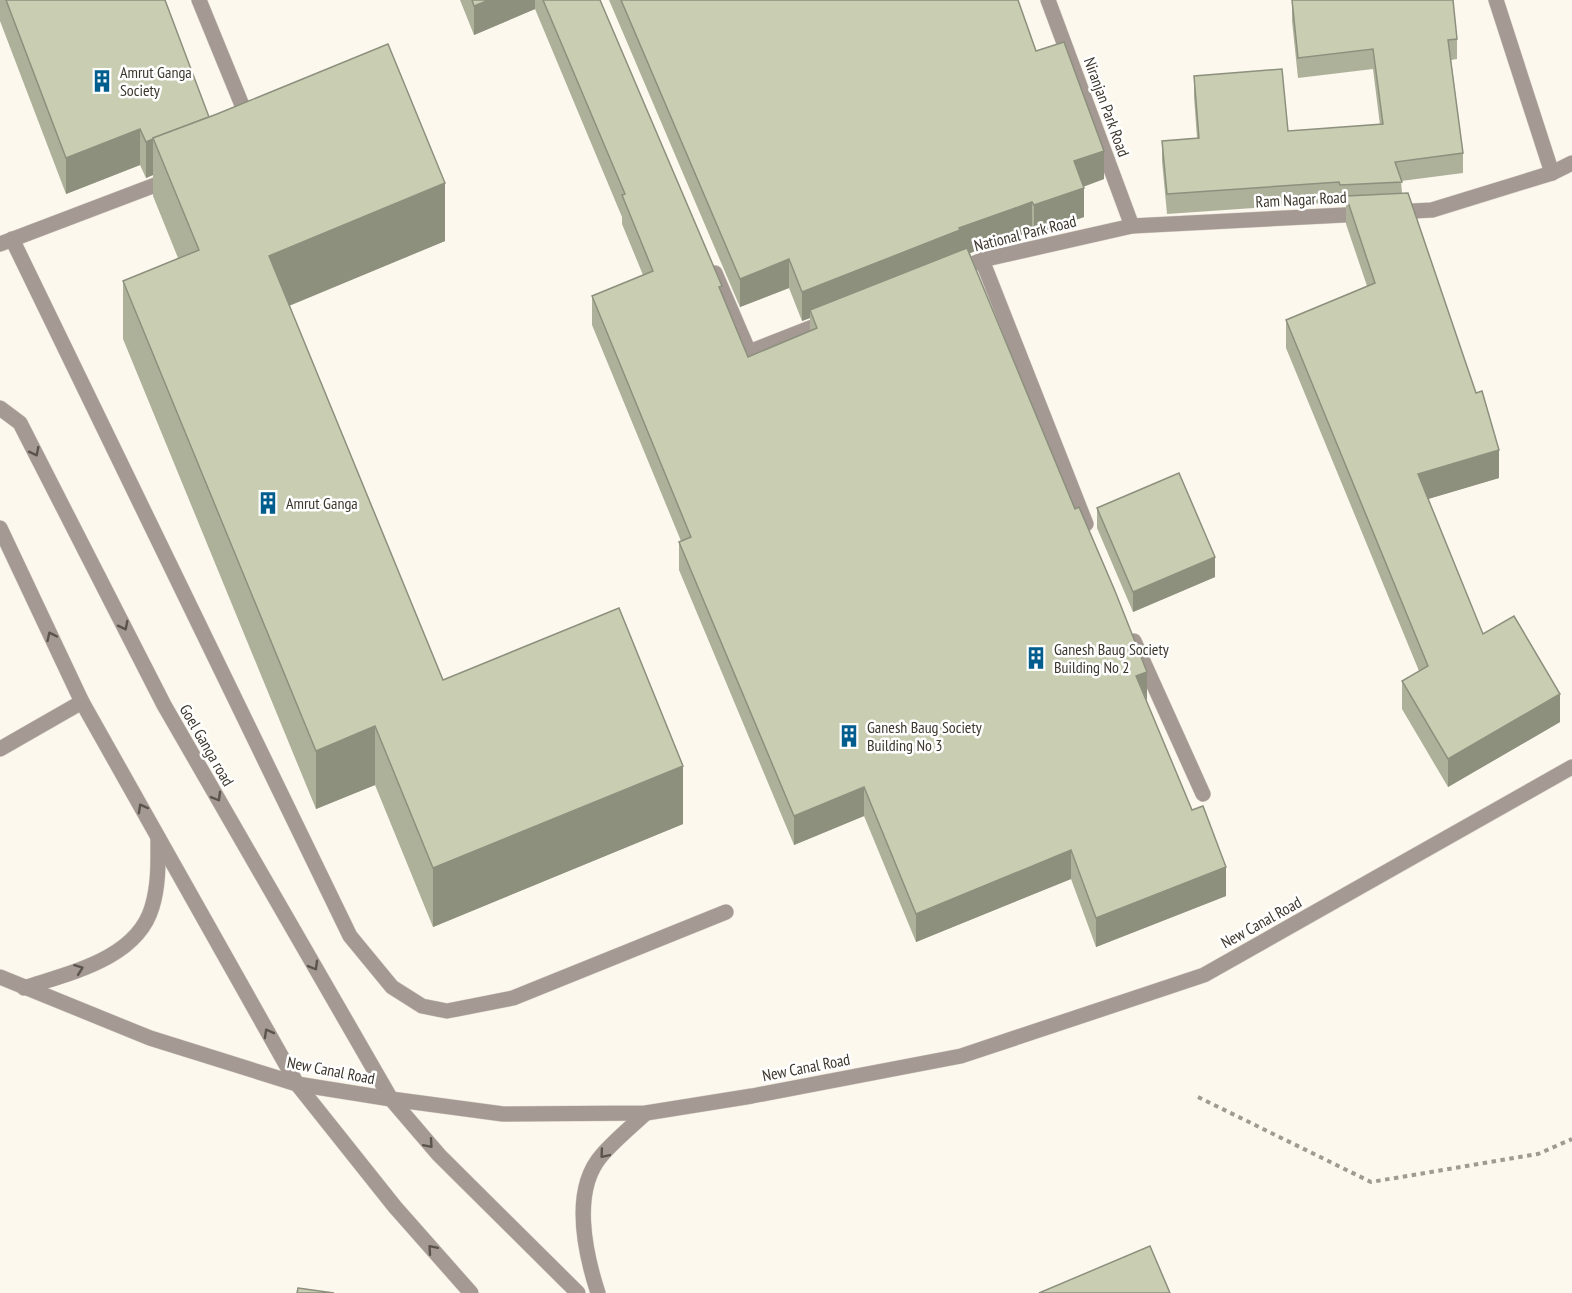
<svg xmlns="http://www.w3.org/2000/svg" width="1572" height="1293" font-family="'PT Sans Narrow',sans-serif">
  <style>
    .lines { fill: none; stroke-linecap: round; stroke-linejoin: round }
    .minor-casing { stroke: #dad5cb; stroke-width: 16 }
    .path { stroke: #a09b91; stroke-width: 4; stroke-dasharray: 4.5 4.5; stroke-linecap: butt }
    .minor { stroke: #a49993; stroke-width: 15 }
    .wall { fill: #adb19a }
    .shaded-wall { fill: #8d907d }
    .building { fill: #c9ceb3; stroke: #8d907d; stroke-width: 1.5 }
    .oneway { stroke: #5b544c }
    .labels { text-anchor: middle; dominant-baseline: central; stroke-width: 5; stroke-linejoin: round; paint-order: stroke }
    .poi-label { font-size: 16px; fill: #3c372d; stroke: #fff; text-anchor: start }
    .street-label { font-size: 16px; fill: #3c372d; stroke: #fff }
  </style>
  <rect width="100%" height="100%" fill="#fdf8ee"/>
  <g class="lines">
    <g class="minor-casing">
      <g id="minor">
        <path d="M199 0 244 110V122"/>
        <path d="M1048 0 1132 226"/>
        <path d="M1496 0 1552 173"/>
        <path d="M1394 212 1432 210 1552 173 1572 163"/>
        <path d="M12 239 350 936 392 987 422 1006 447 1011 513 998 726 912"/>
        <path d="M0 244 171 179"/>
        <path d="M982 260 1086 524"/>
        <path d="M956 271 982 260 1132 226 1364 214"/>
        <path d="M715 273 749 352 828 321"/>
        <path d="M0 408 20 423 164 705 391 1099 439 1155 578 1293"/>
        <path d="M0 528 82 702 297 1084 395 1207 471 1293"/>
        <path d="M1134 641 1203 794"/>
        <path d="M0 749 82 702"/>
        <path d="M0 977 150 1038 297 1084 391 1099 503 1114 646 1113 752 1096 961 1056 1204 975 1572 767"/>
        <path d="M24 988C69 973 137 959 152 907 159 884 158 861 158 838"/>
        <path d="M598 1293C585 1253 571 1190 602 1155 615 1140 631 1127 646 1113"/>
      </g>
    </g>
    <path class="path" d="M1198 1097 1371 1182 1538 1154 1572 1139"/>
    <use href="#minor" class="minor"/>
  </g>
  <g class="wall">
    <path d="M0 0H165L209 117 445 241 289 306 443 680 683 824 433 927 375 785 316 809 123 339V281L178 258 153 196V175L146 178 140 165 66 194 0 21Z"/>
    <path d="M460 0H600L748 357 810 331V318L802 321 789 288 740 307 609 0H1018L1036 51 1104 179 1083 187 1084 217 1034 234 1032 231 970 253 1146 701 1226 896 1096 947 1071 879 916 942 864 816 794 845 679 570V542L681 541 592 325V296L643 275 622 224V217L535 9 474 35Z"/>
    <path d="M1292 0 1457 39V59L1451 60 1463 153V173L1401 181 1402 193 1499 478 1428 499 1483 634 1560 722 1448 787 1402 709V681L1419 671 1286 348V320L1367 286 1346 224V205H1340L1339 202 1167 214 1162 161V141L1197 138 1194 97V76L1288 131 1380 125 1373 69 1298 78 1292 21Z"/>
    <path d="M1097 508 1215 577 1133 612 1097 528Z"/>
  </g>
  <g class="shaded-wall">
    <path d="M489 0H535V9L474 35V6Z"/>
    <path d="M140 129V165L66 194V158Z"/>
    <path d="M153 139V175L146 178V142Z"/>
    <path d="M1104 151V179L1074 190V161Z"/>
    <path d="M445 183V241L269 314V256Z"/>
    <path d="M1084 188V217L1034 234V205Z"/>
    <path d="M1032 202V231L810 310V318L802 321V292L959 228Z"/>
    <path d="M789 259V288L740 307V279Z"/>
    <path d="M1499 450V478L1418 502V474Z"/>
    <path d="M1215 557V577L1133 612V592Z"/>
    <path d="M1147 672V701L1136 676Z"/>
    <path d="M1560 694V722L1448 787V759Z"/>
    <path d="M375 726V785L316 809V751Z"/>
    <path d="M683 766V824L433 927V868Z"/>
    <path d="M864 787V816L794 845V816Z"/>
    <path d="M1071 850V879L916 942V914Z"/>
    <path d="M1226 867V896L1096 947V918Z"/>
  </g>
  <g class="building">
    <path d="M6 0H165L209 117 153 138V139L146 142 140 129 66 158Z"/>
    <path d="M472 0H489L474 6Z"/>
    <path d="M543 0H600L722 286 719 287 748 357 817 328 810 310 967 248 1075 509 1079 507 1115 591 1147 672 1136 676 1192 810 1203 806 1226 867 1096 918 1071 850 916 914 864 787 794 816 679 542 691 537 592 296 653 271 622 195 625 194Z"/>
    <path d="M621 0H1018L1036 51 1064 42 1104 151 1074 161 1084 188 1034 205 1032 202 959 228 960 230 802 292 789 259 740 279Z"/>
    <path d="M1292 0H1453L1457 39 1448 40 1463 153 1395 162 1402 182 1340 185 1339 182 1167 194 1162 141 1199 138 1194 76 1282 69 1288 131 1383 124 1373 49 1298 58Z"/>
    <path d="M388 44 445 183 269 256 443 680 619 608 683 766 433 868 375 726 316 751 123 281 199 250 153 138 217 114Z"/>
    <path d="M1408 193 1476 393 1482 391 1499 450 1418 474 1483 634 1514 616 1560 694 1448 759 1402 681 1428 666 1286 320 1375 283 1346 196Z"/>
    <path d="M1179 473 1215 557 1133 592 1097 508Z"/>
    <path d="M1150 1246 1170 1293H1039Z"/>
    <path d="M298 1288 334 1293H297Z"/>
  </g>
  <defs><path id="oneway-chevron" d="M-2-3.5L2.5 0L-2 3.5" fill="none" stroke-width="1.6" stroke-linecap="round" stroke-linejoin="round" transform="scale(1.5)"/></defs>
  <g class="oneway">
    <use href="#oneway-chevron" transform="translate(35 452) rotate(63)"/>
    <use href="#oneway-chevron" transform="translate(124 626) rotate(63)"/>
    <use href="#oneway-chevron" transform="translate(51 636) rotate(-115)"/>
    <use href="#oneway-chevron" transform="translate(217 797) rotate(60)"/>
    <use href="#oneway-chevron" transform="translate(142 808) rotate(-119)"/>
    <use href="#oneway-chevron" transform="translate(314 966) rotate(60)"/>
    <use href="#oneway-chevron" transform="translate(79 969) rotate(-21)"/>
    <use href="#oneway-chevron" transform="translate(268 1033) rotate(-119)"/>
    <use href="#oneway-chevron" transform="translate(429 1144) rotate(49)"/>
    <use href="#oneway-chevron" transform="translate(604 1154) rotate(130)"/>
    <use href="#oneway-chevron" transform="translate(432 1249) rotate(-131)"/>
  </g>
  <defs>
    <g id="building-bare" transform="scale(1.8)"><path d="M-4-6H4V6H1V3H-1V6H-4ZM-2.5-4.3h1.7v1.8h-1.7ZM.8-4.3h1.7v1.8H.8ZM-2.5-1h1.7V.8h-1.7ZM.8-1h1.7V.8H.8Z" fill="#005d8d" stroke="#fff" stroke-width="2.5" paint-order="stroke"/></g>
  </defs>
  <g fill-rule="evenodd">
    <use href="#building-bare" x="102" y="81"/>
    <use href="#building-bare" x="268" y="503"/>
    <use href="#building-bare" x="1036" y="658"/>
    <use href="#building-bare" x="849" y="736"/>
  </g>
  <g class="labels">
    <g class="poi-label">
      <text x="120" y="72">Amrut Ganga<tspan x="120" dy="18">Society</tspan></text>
      <text x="286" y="503">Amrut Ganga</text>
      <text x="1054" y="649">Ganesh Baug Society<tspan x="1054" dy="18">Building No 2</tspan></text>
      <text x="867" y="727">Ganesh Baug Society<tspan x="867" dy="18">Building No 3</tspan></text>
    </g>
    <g class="street-label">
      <text transform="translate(1107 107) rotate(70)">Niranjan Park Road</text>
      <text transform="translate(1301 199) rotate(-3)">Ram Nagar Road</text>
      <text transform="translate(1025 233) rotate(-14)">National Park Road</text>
      <text transform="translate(207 745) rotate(60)">Goel Ganga road</text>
      <text transform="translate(1261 922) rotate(-29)">New Canal Road</text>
      <text transform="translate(806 1067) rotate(-11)">New Canal Road</text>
      <text transform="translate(331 1070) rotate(11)">New Canal Road</text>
    </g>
  </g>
</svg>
